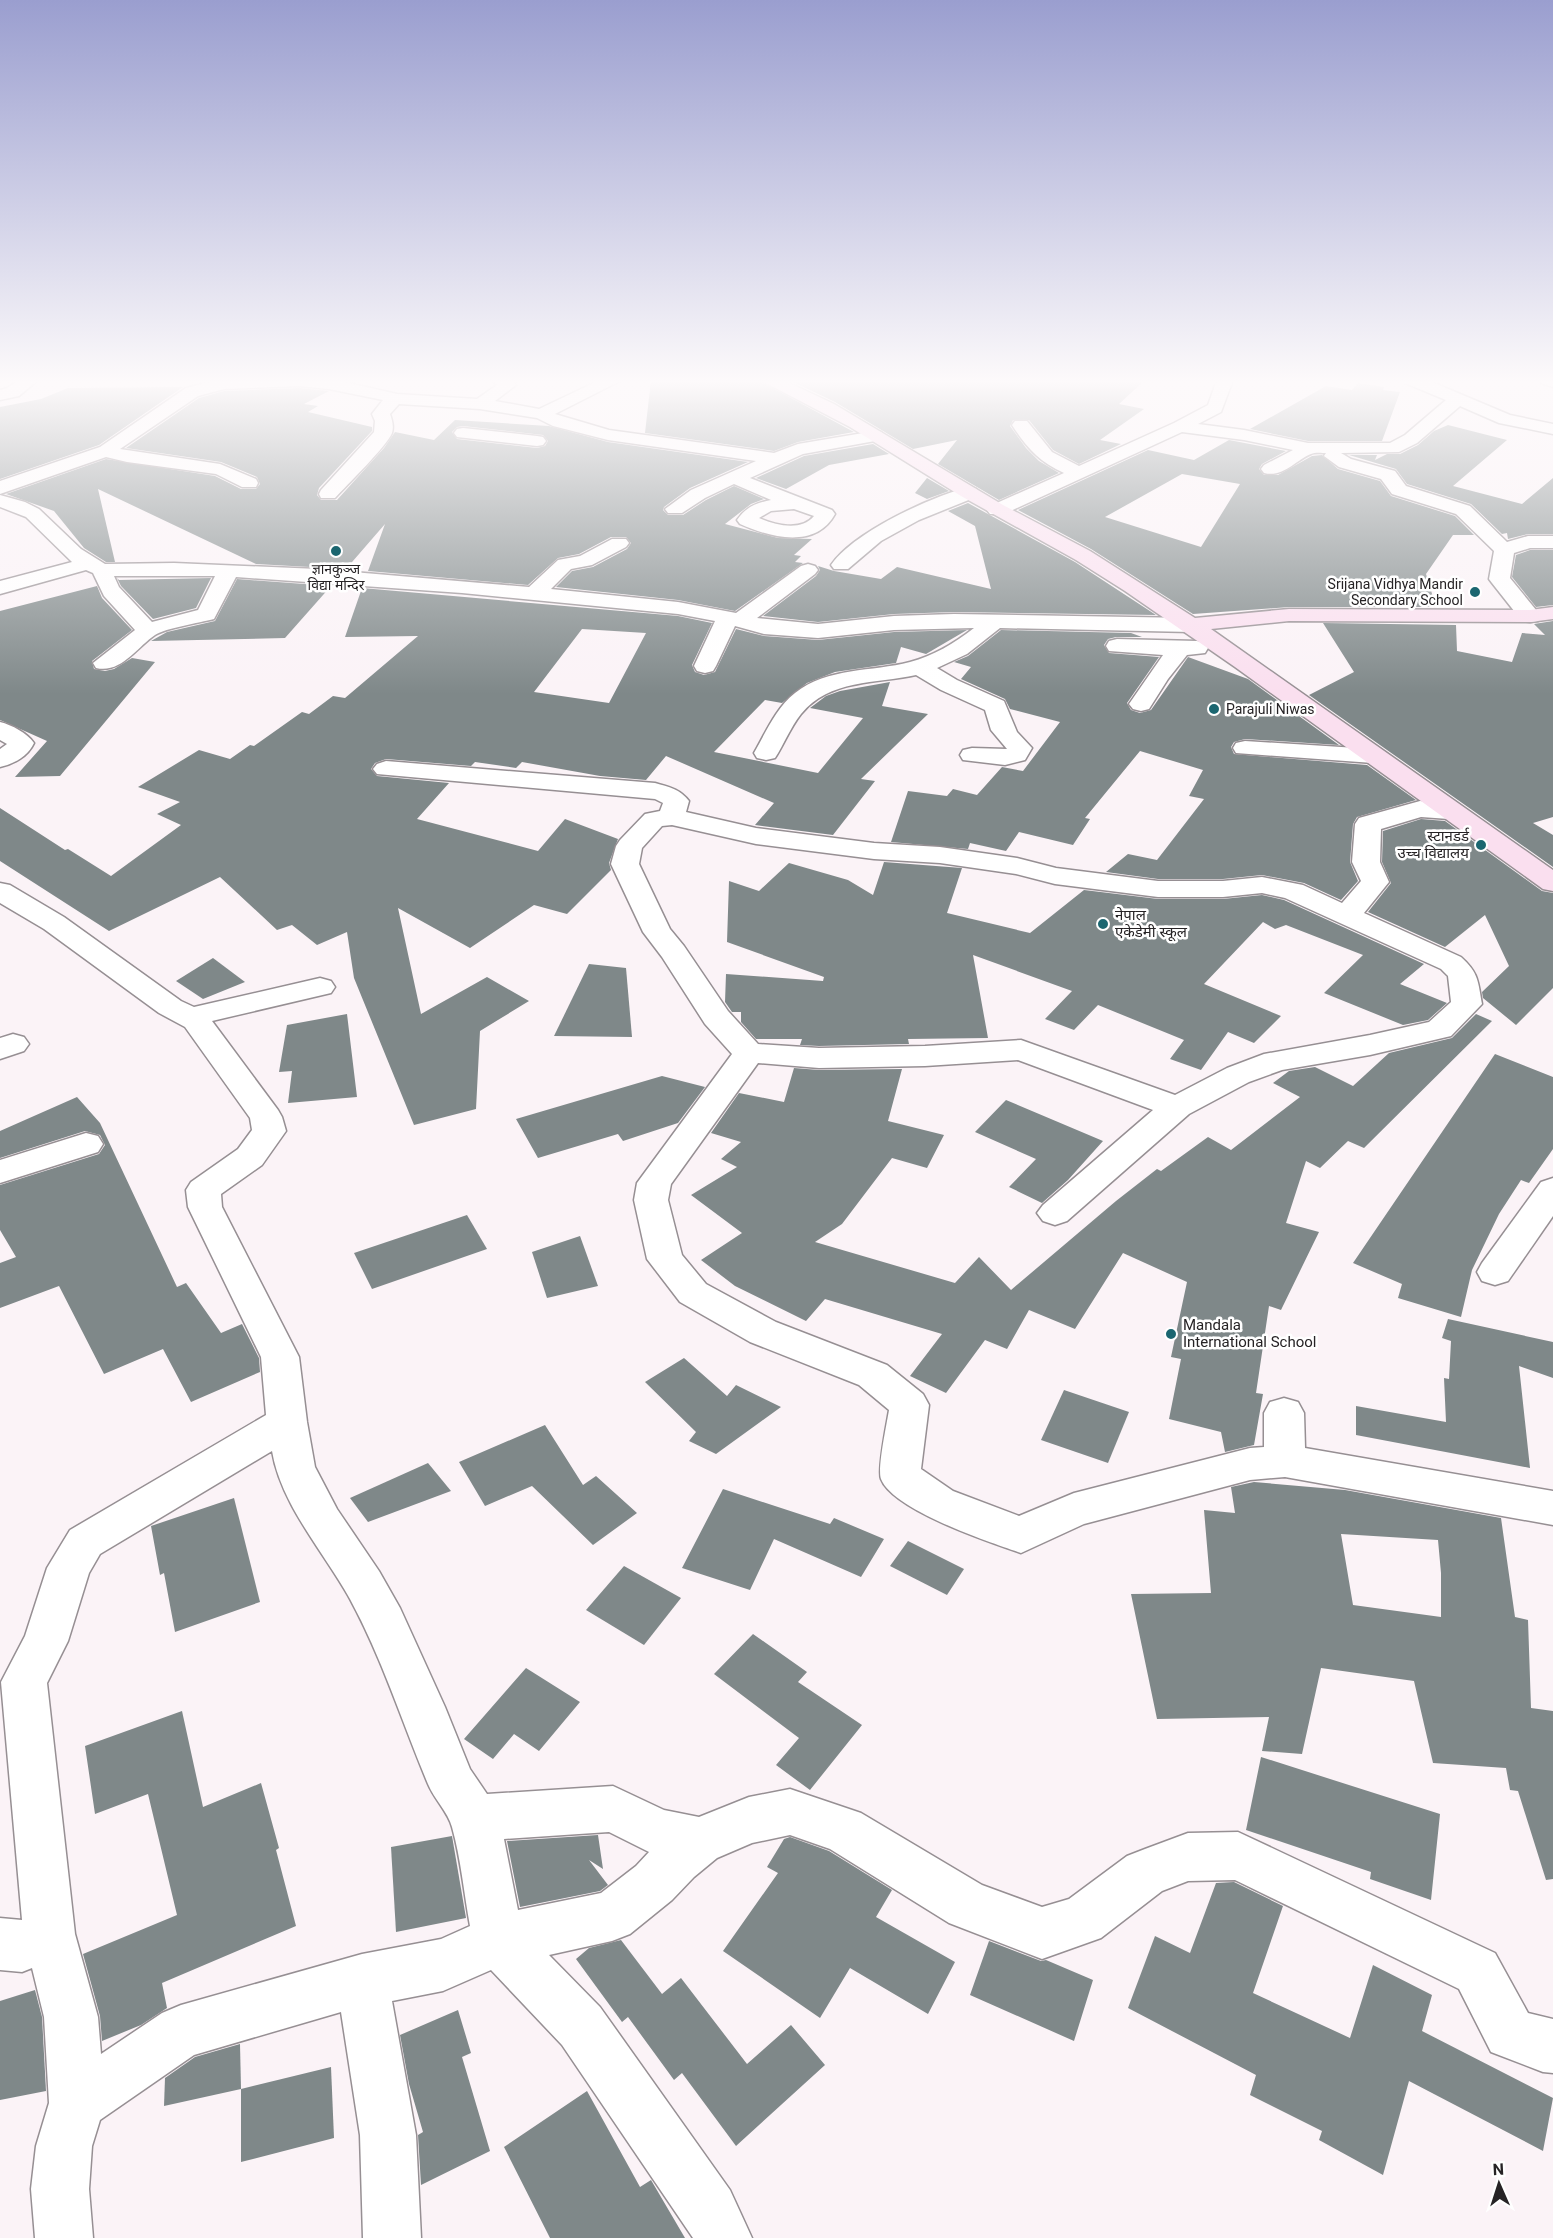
<svg xmlns="http://www.w3.org/2000/svg" width="1553" height="2238" font-family="Roboto,'Noto Sans Devanagari',sans-serif">
  <style>
    .building { fill: #7f8889; fill-rule: evenodd }
    .lines { fill: none; stroke-linecap: round; stroke-linejoin: round }
    .street-casing { stroke: #968f93; stroke-width: 3 }
    .secondary-casing { stroke: #968f93; stroke-width: 3 }
    .street { fill: #fff; fill-rule: evenodd }
    .secondary { fill: #fadfef; fill-rule: evenodd }
    .poi-dot { fill: #1b6670; stroke: #fff; stroke-width: 2 }
    .labels { text-anchor: middle; dominant-baseline: central; stroke-width: 5; stroke-linejoin: round; paint-order: stroke }
    .far-poi-label { font-size: 14px; fill: #262325; stroke: #fff }
    .poi-label { font-size: 15px; fill: #262325; stroke: #fff; text-anchor: start }
  </style>
  <rect width="100%" height="100%" fill="#fbf3f7"/>
  <g class="building">
    <path d="M651 380H758L854 432 798 442 774 451 645 433Z"/>
    <path d="M789 380H1145L1119 404 1144 409 1100 440 1121 444 1079 464 1053 450 1029 420H1013L1010 426 1026 448 1039 461 1059 473 999 500 938 464 957 440 913 449 835 402Z"/>
    <path d="M1358 383 1384 387 1383 390 1400 392 1382 441H1308L1250 429 1326 386 1352 390Z"/>
    <path d="M183 387 99 445 0 479V407L41 399 68 388Z"/>
    <path d="M299 388 329 391 304 404 318 406 308 412 372 427V431L319 488 317 495 321 500H337L384 448 395 432 434 440 455 420 549 426 608 442 748 462 690 488 664 507 663 510 668 515H683L706 500 734 486 764 499 751 504 725 524 778 538 812 539 794 555 801 556 795 562 803 563 735 611 678 600 556 587 572 571 593 567 627 549 631 543 626 537H611L579 554 558 558 528 585 368 571 385 524 346 569 256 564 98 489 115 562H106L84 548 54 511 6 494 106 459 215 476 241 489H256L260 484 257 477 221 462 126 448 199 398 224 391ZM463 426 543 435 548 441 545 446 537 448 457 439 452 432 457 427Z"/>
    <path d="M1448 425 1507 440 1453 486 1522 504 1553 478V534H1528L1508 539 1507 533 1502 534 1471 504 1407 484 1396 469 1349 455H1377L1375 460 1387 454H1400L1418 445 1434 431Z"/>
    <path d="M1229 440 1286 451 1262 464 1259 469 1264 475H1278L1312 456 1322 455 1338 469 1380 481 1391 496 1455 516 1474 535H1453L1426 574 1436 607H1289L1193 614 1091 549 1018 510 1148 450 1194 460ZM1182 474 1240 484 1201 547 1105 517Z"/>
    <path d="M873 444 889 454 829 465 786 489 756 478 804 456Z"/>
    <path d="M927 478 949 491 927 499 915 493Z"/>
    <path d="M968 503 1075 562 1156 615 954 612 894 614 818 622 763 616 816 576 820 570 818 566 834 571 881 579 897 567 991 589 975 526 948 511Z"/>
    <path d="M1530 550H1553V605L1536 607 1512 577 1516 555Z"/>
    <path d="M117 578 119 580 211 578 196 608 153 619 121 586Z"/>
    <path d="M237 579 331 586 285 638 151 641 167 632 215 621Z"/>
    <path d="M97 586 102 598 132 630 92 661 94 669 105 671 114 669 132 658 155 662 60 776 15 777 47 741 0 720V611Z"/>
    <path d="M362 588 678 616 712 623 692 665 695 672 704 675 715 672 736 629 764 636 818 640 894 632 967 630 926 654 901 647 896 663 835 672 807 683 782 703 765 700 714 752 818 773 863 718 810 708 826 696 840 691 890 682 882 706 928 714 861 779 875 781 833 835 755 825 774 803 666 756 646 780 600 776 522 762 516 768 475 762 471 766 386 759 375 763 371 769 377 776 449 783 417 819 538 851 565 819 618 839 609 863 611 870 567 914 534 905 470 948 398 908 421 1014 487 977 529 1001 480 1031 476 1109 414 1125 354 978 347 932 317 945 292 925 277 930 220 877 109 931 0 861V808L65 850 68 849 111 876 181 825 157 814 180 802 138 787 199 750 230 759 250 745 254 746 302 712 309 714 333 696 345 698 418 636 345 637ZM582 629 646 633 609 703 534 692Z"/>
    <path d="M1553 621V817L1533 823 1553 835V867L1309 695 1354 672 1323 623 1456 625 1457 651 1512 662 1522 633 1545 635 1534 624Z"/>
    <path d="M1001 630 1131 633 1142 637H1116L1108 639 1104 645 1109 653 1159 657 1127 703 1131 710 1140 713 1151 710 1188 657 1248 679 1339 745 1245 739 1234 742 1231 747 1234 754 1367 765 1416 800 1357 817 1353 824 1350 862 1358 881 1341 900 1304 883 1262 875 1223 879H1158L1106 872 1128 854 1157 860 1204 799 1189 796 1203 770 1140 751 1085 818 1090 819 1073 845 1019 832 1006 851 970 843 968 849 891 842 908 791 947 796 953 789 977 795 1002 767 1023 771 1060 722 1010 709 1005 699 961 679 971 667 954 662 968 656Z"/>
    <path d="M1421 819 1445 821 1542 891 1553 893V988L1516 1025 1483 998 1482 992 1509 966 1485 915 1445 947 1368 912 1391 883 1382 862 1383 831Z"/>
    <path d="M884 862 962 868 947 913 1030 933 1084 890 1158 899H1223L1262 895 1284 900 1424 964 1400 984 1447 1003 1428 1020 1403 1025 1324 993 1363 955 1286 925 1275 929 1263 922 1204 984 1281 1016 1254 1043 1228 1032 1201 1070 1170 1059 1184 1040 1098 1005 1074 1030 1045 1019 1072 991 973 955 988 1038 908 1039 909 1044 819 1046 800 1045 802 1039H756L741 1022V1012H732L725 1002 726 974 823 981 824 977 727 942 729 881 759 891 789 863 848 880 873 895Z"/>
    <path d="M213 958 245 982 203 999 176 981Z"/>
    <path d="M589 964 626 968 632 1037 554 1036Z"/>
    <path d="M347 1014 357 1097 288 1103 292 1071 279 1072 287 1025Z"/>
    <path d="M1476 1014 1492 1021 1364 1148 1348 1141 1320 1168 1306 1161 1286 1223 1319 1232 1281 1310 1269 1306 1256 1393 1263 1394 1254 1445 1225 1452 1221 1432 1169 1419 1181 1359 1171 1357 1187 1282 1123 1253 1075 1329 1029 1310 1007 1349 985 1340 946 1393 910 1376 942 1334 825 1299 806 1321 735 1286 701 1260 742 1233 691 1195 737 1167 721 1159 741 1142 711 1133 739 1093 784 1102 794 1068 819 1070 902 1069 888 1121 944 1135 927 1168 892 1158 842 1224 815 1242 955 1283 979 1257 1011 1290 1116 1201 1157 1169 1161 1171 1208 1137 1231 1150 1300 1097 1273 1083 1289 1071 1315 1067 1353 1086 1389 1053 1452 1038Z"/>
    <path d="M1495 1054 1553 1077V1149L1529 1183 1521 1180 1499 1214 1472 1270 1461 1317 1398 1298 1402 1284 1353 1263Z"/>
    <path d="M662 1076 705 1087 678 1123 623 1141 618 1134 538 1158 516 1119Z"/>
    <path d="M77 1097 100 1123 177 1287 186 1283 221 1333 242 1324 259 1358 260 1372 191 1402 163 1349 104 1374 59 1286 0 1308V1263L16 1257 0 1230V1185L99 1154 105 1145 100 1135 85 1131 0 1158V1131Z"/>
    <path d="M1006 1100 1103 1141 1068 1180 1042 1203 1009 1187 1036 1159 975 1132Z"/>
    <path d="M467 1215 487 1249 372 1289 354 1253Z"/>
    <path d="M580 1236 598 1286 547 1298 532 1252Z"/>
    <path d="M1448 1319 1553 1342V1378L1519 1366 1530 1468 1356 1435V1406L1446 1422 1444 1378 1449 1379 1451 1341 1442 1338Z"/>
    <path d="M684 1358 727 1396 736 1385 781 1407 716 1454 689 1441 696 1432 645 1382Z"/>
    <path d="M1064 1390 1129 1412 1108 1463 1041 1440Z"/>
    <path d="M545 1425 583 1485 596 1476 637 1513 593 1545 532 1486 485 1506 459 1462Z"/>
    <path d="M428 1463 451 1491 368 1522 350 1498Z"/>
    <path d="M1254 1482 1345 1490 1501 1518 1515 1617 1528 1620 1531 1708 1553 1711V1879L1546 1880 1518 1791 1510 1790 1506 1768 1433 1763 1414 1681 1321 1668 1302 1754 1262 1751 1269 1717 1157 1719 1131 1594 1211 1593 1204 1510 1235 1513 1231 1487ZM1341 1534 1438 1540 1441 1573V1617L1353 1605Z"/>
    <path d="M723 1489 830 1524 834 1518 884 1539 861 1577 774 1539 750 1590 682 1568Z"/>
    <path d="M234 1498 260 1602 175 1632 164 1573 160 1575 151 1526Z"/>
    <path d="M908 1541 964 1569 947 1595 890 1566Z"/>
    <path d="M624 1566 681 1598 644 1645 586 1610Z"/>
    <path d="M753 1634 807 1672 798 1682 862 1725 810 1790 776 1765 799 1738 714 1674Z"/>
    <path d="M526 1668 580 1702 539 1751 514 1734 493 1759 464 1739Z"/>
    <path d="M182 1711 203 1807 261 1783 279 1848 276 1850 296 1926 162 1983 167 2008 141 2025 102 2041 100 2016 83 1954 177 1915 148 1794 95 1814 85 1746Z"/>
    <path d="M1261 1757 1440 1814 1431 1900 1370 1879 1371 1872 1246 1830Z"/>
    <path d="M598 1835 603 1869 589 1860 608 1885 600 1891 520 1907 507 1841Z"/>
    <path d="M452 1836 466 1918 396 1932 391 1847Z"/>
    <path d="M790 1837 829 1851 892 1890 876 1917 955 1962 928 2014 850 1968 820 2018 723 1951 778 1873 767 1867 784 1839Z"/>
    <path d="M1234 1882 1283 1906 1253 1993 1350 2038 1373 1965 1432 1995 1422 2031 1553 2098 1543 2151 1409 2081 1383 2175 1319 2140 1322 2131 1250 2095 1256 2075 1128 2008 1155 1936 1190 1953 1216 1883Z"/>
    <path d="M621 1940 662 1994 681 1978 747 2064 791 2025 825 2065 736 2146 682 2073 674 2080 628 2017 622 2022 576 1959 589 1948Z"/>
    <path d="M989 1941 1041 1961 1046 1960 1093 1980 1074 2041 970 1995Z"/>
    <path d="M35 1990 42 2017 46 2091 0 2100V2001Z"/>
    <path d="M458 2010 471 2053 462 2057 490 2151 421 2185 418 2135 423 2132 409 2084 400 2035Z"/>
    <path d="M240 2044 241 2089 164 2106 165 2078 195 2057Z"/>
    <path d="M331 2067 334 2138 241 2162V2089Z"/>
    <path d="M587 2091 640 2187 651 2180 685 2238H550L504 2147Z"/>
  </g>
  <g class="lines">
    <g class="street-casing">
      <g id="street">
        <path d="M19 380H38L19 396 0 400V390L7 388Z"/>
        <path d="M218 380H336L397 394 477 399 497 385 491 380H512L516 385 495 401 539 409 600 380H622L555 414 609 430 774 453 798 444 875 431 881 432 884 436 881 440 875 441 803 454 750 478 832 510 835 514C816 549 771 538 740 524L737 520C746 507 756 503 771 500L734 484 705 498 682 513H668L665 509 691 490 756 461 608 440 553 426 537 418 480 409 399 404 390 414C392 420 394 426 392 433 387 446 346 486 335 498H321L319 494 321 490 374 432 375 421 372 414 383 400 329 389 299 386 224 389 198 396 120 449 220 464 256 479 258 483 256 487H242L216 474 127 462 106 457 0 494V481L100 447 186 388ZM794 509 814 516C801 532 775 525 759 518L771 511Z"/>
        <path d="M1217 380H1233L1221 412 1198 424 1244 430 1308 443H1390L1405 435 1446 400 1405 383 1403 380H1427L1510 415 1553 424V434L1499 423 1460 406 1417 443 1399 452 1341 453 1351 459 1395 471 1406 486 1470 506 1507 542 1528 536H1553V548H1530L1514 553 1510 578 1541 616 1538 621 1530 622 1522 621 1492 583 1489 579 1494 551 1456 514 1392 494 1381 479 1339 467 1324 456 1326 453C1322 453 1315 452 1311 454 1296 460 1283 478 1264 473L1261 469 1264 465 1293 450 1244 440 1182 432 1004 514H990L987 510 990 506 1064 473C1039 462 1026 447 1012 425L1015 421H1027L1052 452 1079 466 1174 423 1208 405Z"/>
        <path d="M1539 380H1553V387L1541 383Z"/>
        <path d="M463 428 537 436 543 437 546 441 543 445 537 446 457 437 454 433 457 429Z"/>
        <path d="M969 487 976 489 978 493 976 497 919 520 881 541 848 569H834L831 565C854 532 930 497 969 487Z"/>
        <path d="M0 495 25 502 39 509 81 549 105 564 174 563 318 569 529 587 558 560 580 556 612 539H626L629 543 626 547 592 565 571 569 551 589 678 602 736 613 801 566 808 564 815 566 818 570 815 574 757 618 818 624 894 616 954 614 1191 618 1199 620 1202 625 1199 630 1191 632 1000 628 967 654 937 668 957 680 1004 701 1017 732 1032 748 1025 760 1005 765 963 760 960 755 963 750 972 748 1007 749 991 730 985 710 941 690 916 675C876 684 829 679 801 714 790 728 784 744 775 758L766 760 757 758 754 753C766 732 776 708 795 693 828 667 872 672 910 662 933 656 955 643 974 628L894 630 818 638 764 634 735 626 716 666 713 671 705 673 697 671 694 666 715 621 678 614 462 593 236 577 214 619C199 623 166 628 155 635 137 647 121 674 96 668L93 663 135 630 104 596 93 573 86 570 0 594V581L72 562 26 517 0 507ZM114 576H215L198 610 152 622 119 587Z"/>
        <path d="M1117 639 1197 641 1205 643 1208 648 1205 653 1187 655 1168 679 1149 709 1141 711 1133 709 1129 704 1163 655 1109 651 1106 646 1109 641Z"/>
        <path d="M0 722C12 725 27 733 34 743 28 756 14 764 0 767V749L7 744 0 740Z"/>
        <path d="M1245 741 1373 749 1382 751 1385 756 1382 761 1373 763 1236 753 1233 748 1236 743Z"/>
        <path d="M386 761 655 783C669 787 680 789 689 801L686 812 756 828 874 843 940 847 1017 858 1056 868 1158 881H1223L1262 877 1303 885 1342 903 1361 881 1352 862 1355 824 1359 818 1420 801 1458 805 1462 811 1458 817 1449 819 1421 817 1381 829 1380 862 1389 882 1364 913 1461 957C1479 973 1478 982 1482 1004L1451 1036 1370 1055 1282 1070 1249 1082 1189 1114 1067 1221 1055 1225 1043 1221 1037 1213 1043 1205 1153 1110 1018 1060 925 1066 819 1068 758 1063 671 1184 668 1200 682 1255 706 1284 776 1322 887 1365 923 1394 929 1405 921 1469 953 1491 1019 1516 1074 1493 1250 1448 1264 1447V1413L1270 1402 1284 1398 1298 1402 1304 1413 1305 1448 1553 1491V1525L1285 1477 1250 1480 1084 1524 1021 1553C989 1542 893 1510 881 1479 877 1469 887 1423 889 1410L859 1385 750 1342 680 1302 647 1259 634 1200 637 1183 732 1054 705 1024 662 957 643 932 611 864 616 846 620 840 645 814 660 811 663 803 655 799 377 774 373 769 377 764ZM672 825 756 844 874 859 940 863 1016 874 1055 884 1158 897H1223L1262 893 1285 898 1441 969 1448 976 1451 1002 1429 1022 1370 1035 1264 1054 1227 1068 1175 1095 1021 1040 925 1046 819 1048 758 1044 728 1011 684 946 670 929 639 864 642 848 662 826Z"/>
        <path d="M0 883 10 885 64 917 181 1001 194 1007 320 978 331 981 335 987 331 993 212 1021 278 1110 282 1117 286 1131 262 1165 221 1194 222 1207 299 1357 307 1422 315 1467 337 1509 379 1571 400 1608 445 1707 470 1769 487 1794 613 1786 664 1810 699 1817 749 1797 790 1789 861 1813 982 1885 1042 1907 1069 1899 1127 1856 1145 1849 1188 1833 1238 1832 1495 1953 1528 2013 1553 2019V2073L1543 2072 1491 2052 1459 1989 1235 1880 1188 1881 1162 1891 1101 1938 1042 1959 949 1923 830 1849 790 1835 752 1843 717 1858 694 1877 672 1900 630 1934 612 1941 549 1955 600 2007 730 2190 752 2238H693L562 2045 491 1970 443 1991 392 2001 416 2135 421 2238H363L360 2135 341 2012 194 2055 100 2120 92 2146 89 2189 93 2238H35L31 2189 36 2146 49 2103 44 2017 32 1968 22 1972 0 1970V1918L22 1920 1 1682 25 1636 47 1568 70 1530 266 1415 261 1357 188 1207 186 1190 191 1182 238 1149 252 1130 250 1118 185 1027 159 1013 44 929 0 903ZM272 1451C281 1505 324 1552 350 1599 382 1658 402 1722 428 1784 434 1799 448 1812 452 1827 461 1859 464 1894 470 1926L441 1939 362 1954 181 2005 162 2013 101 2054 98 2017 75 1934 47 1683 68 1641 89 1573 100 1554ZM609 1832 649 1852 636 1866 601 1893 518 1910 504 1839Z"/>
        <path d="M13 1034 24 1037 29 1044 24 1051 0 1059V1038Z"/>
        <path d="M86 1133 98 1136 103 1144 98 1152 0 1183V1160Z"/>
        <path d="M1553 1178V1216L1508 1281 1495 1285 1482 1281 1477 1272 1482 1263 1541 1182Z"/>
      </g>
    </g>
    <g class="secondary-casing">
      <path id="secondary" d="M760 380H783L834 404 1003 505 1090 551 1195 618 1289 609 1530 610 1553 607V619L1530 622 1289 621 1211 629 1553 870V891L1543 889 1235 667 1125 591 1076 560 961 496 850 427Z"/>
    </g>
    <use href="#street" class="street"/>
    <use href="#secondary" class="secondary"/>
  </g>
  <linearGradient id="sky" x2="0" y2="1"><stop stop-color="#9a9ecf"/><stop offset="0.55" stop-color="#fdfafb"/><stop offset="1" stop-color="#fdfafb" stop-opacity="0"/></linearGradient>
  <rect width="1553" height="694" fill="url(#sky)"/>
  <g class="poi-dot">
    <circle cx="336" cy="551" r="6"/>
    <circle cx="1475" cy="592" r="6"/>
    <circle cx="1214" cy="709" r="6"/>
    <circle cx="1481" cy="845" r="6"/>
    <circle cx="1103" cy="924" r="6"/>
    <circle cx="1171" cy="1334" r="6"/>
  </g>
  <g class="labels">
    <g class="far-poi-label">
      <text x="336" y="569">ज्ञानकुञ्‍ज<tspan x="336" dy="16">विद्या मन्दिर</tspan></text>
      <text x="1463" y="584" text-anchor="end">Srijana Vidhya Mandir<tspan x="1463" dy="16">Secondary School</tspan></text>
      <text x="1226" y="709" text-anchor="start">Parajuli Niwas</text>
    </g>
    <g class="poi-label">
      <text x="1469" y="836" text-anchor="end">स्टानडर्ड<tspan x="1469" dy="17">उच्च विद्यालय</tspan></text>
      <text x="1115" y="915">नेपाल<tspan x="1115" dy="17">एकेडेमी स्कूल</tspan></text>
      <text x="1183" y="1325">Mandala<tspan x="1183" dy="17">International School</tspan></text>
    </g>
  </g>
  <g transform="translate(1499 2184) rotate(357)" stroke="#ffffff" stroke-width="4.5" paint-order="stroke">
  <path d="M0-4.5L10 22L0 15L-10 22Z" fill="#262325"/>
  <text y="-9" font-size="16" font-weight="bold" text-anchor="middle" fill="#262325">N</text>
  </g>
</svg>
